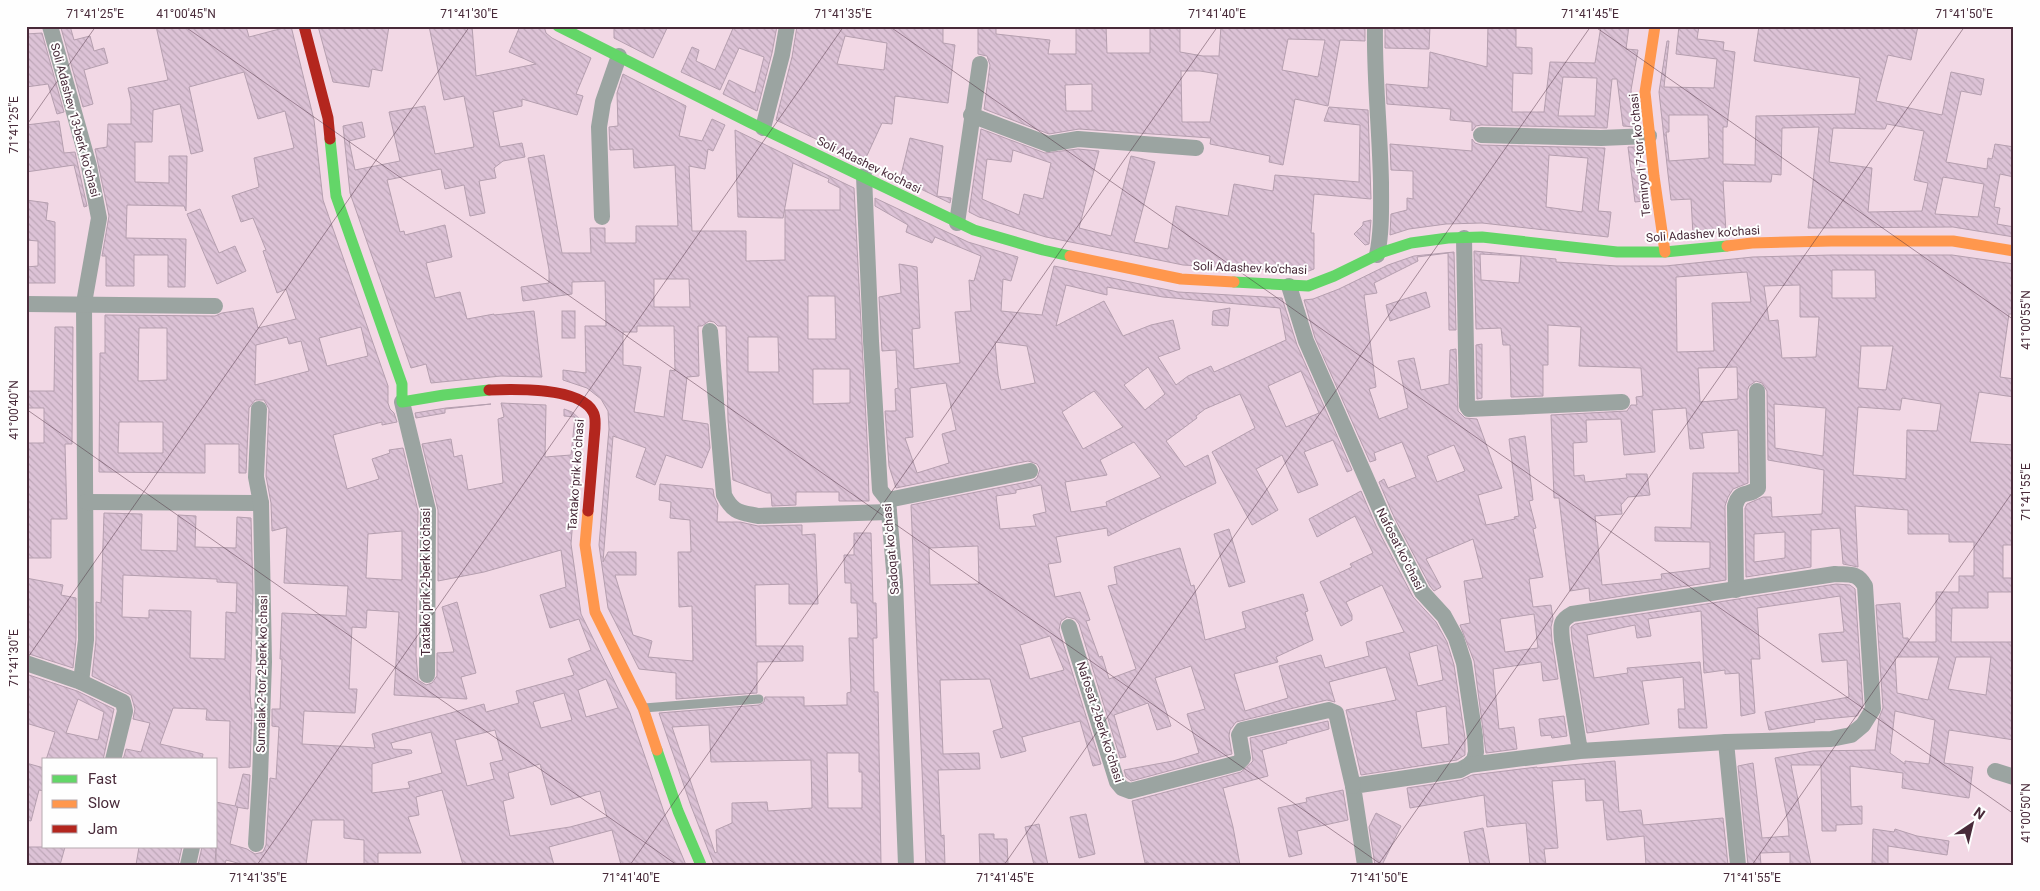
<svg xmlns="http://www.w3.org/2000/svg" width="2040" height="891" font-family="Roboto,sans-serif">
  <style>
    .building { fill: url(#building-back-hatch); stroke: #b59faf; fill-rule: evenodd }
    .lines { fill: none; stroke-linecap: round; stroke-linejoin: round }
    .lane { stroke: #9ba4a1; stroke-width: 9 }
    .street { stroke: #9ba4a1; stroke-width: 16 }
    .fast { stroke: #63d668; stroke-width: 11 }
    .slow { stroke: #ff974d; stroke-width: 11 }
    .jam { stroke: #b3261e; stroke-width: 11 }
    .ticks { fill: none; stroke: #482a39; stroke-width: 1; stroke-opacity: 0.45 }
    .labels { text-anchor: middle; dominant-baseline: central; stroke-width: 4; stroke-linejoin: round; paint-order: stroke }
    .street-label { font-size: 12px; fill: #482a39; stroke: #fefefe }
    .neatline { fill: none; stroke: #482a39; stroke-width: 2 }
    .ticks-label { font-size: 12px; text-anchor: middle; fill: #482a39 }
  </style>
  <defs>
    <pattern id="building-back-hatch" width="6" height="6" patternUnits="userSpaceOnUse" patternTransform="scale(1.25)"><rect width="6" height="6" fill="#dcc2d6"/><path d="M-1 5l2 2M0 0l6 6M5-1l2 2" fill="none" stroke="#bea7b8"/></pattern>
  </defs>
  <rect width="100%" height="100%" fill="#f2d8e5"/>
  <g class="building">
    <path d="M70 26 74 40 90 36 94 51 104 48 108 63 84 70 93 104 83 107 61 28Z"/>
    <path d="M156 26H246L249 37 291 26 314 120 323 200 388 386V403L390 409 394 413 397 422 382 425V422L333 435 347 489 379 479 372 459 390 453 389 450 403 448 418 511 416 655 418 680 426 685 432 683 437 676V653L454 652 442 607 457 602 476 673 461 677 467 699 394 695 399 612 367 610 366 628 352 627 349 689H357L355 713 304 711 302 744 375 748 372 734 484 704 486 712 519 703 516 691 574 675 568 659 591 650 579 619 550 628 540 595 566 587 561 550 484 572 438 581V510L422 444 451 439 454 457 462 455 468 490 503 483 498 419 504 417 501 403 546 405 545 457 571 455 575 417 564 416V409L572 412 581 420 571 544 581 614 630 713 665 815 686 865H621L612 830 549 847 554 865H463L442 790 416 797 419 815 408 817 421 853H378V865H364V840L344 838V820H312L306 865H245L226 860 225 865H216V848L215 865H198L202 847H216V802L235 806 243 774 250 775 248 809 236 807H238L230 844 247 849 255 854 263 852 266 845 270 778 276 779 279 727 272 726V709H280L282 659H280L282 613 346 616 348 586 284 583 287 527 272 531 271 503 266 476 269 409 264 400H255L249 408 246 473H239V444H205V473L99 472 100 353H105V315L215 316 222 313 253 308 258 328 296 319 286 289 277 293 263 251 266 250 253 218 241 222 232 196 259 187 254 158 294 148 285 111 258 119 244 72 189 87 203 151 191 154 180 104 153 110 152 142H135V182L169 183V156H187L186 211 184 206 127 205 126 238 186 239 185 287H168V255H134V286H106V256H102L109 216 95 149 107 147 108 124H131V101L128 88 168 80ZM361 327 368 356 327 366 319 338ZM139 328H167V380L138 381ZM287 337 289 344 301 341 309 371 255 385 256 345ZM119 422H163V453H118ZM402 531V580L366 578 368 534ZM606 679 618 708 586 717 578 690ZM564 693 572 720 541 728 533 702ZM495 730 503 760 490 763 494 779 467 786 455 740ZM431 732 442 773 408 782 410 788 372 793V764L412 753 411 750 393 749 391 743ZM540 764 551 805 600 791 607 817 570 827 510 836 503 801 514 798 508 773Z"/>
    <path d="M318 26H389L382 71 372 69 369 87 333 82Z"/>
    <path d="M429 26H472L476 76 536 64 509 52 520 26H544L546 33 552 38 591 58 576 94 583 96 577 115 522 99V106L493 112 500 147 522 143 525 157 503 161 494 168 496 178 479 181 485 213 470 216 464 185 445 189 441 169 387 180 400 232 404 231 405 235 445 225 452 257 426 263 435 298 460 292 467 319 494 314V315L534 311 542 377 501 376 431 383 426 364 411 368 350 193 343 126 362 122 365 137 349 141 355 170 400 161 389 112 425 106 435 154 474 147 464 96 444 100Z"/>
    <path d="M614 26H668L653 58 614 38Z"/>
    <path d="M734 26H777L772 53 757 111 723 94 729 80 755 93 764 57 739 48 720 90 681 72 692 47 699 50 696 61 715 70Z"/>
    <path d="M797 26H943V43L955 45 948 103 895 96 892 124 882 123 864 162 776 120 792 57ZM845 36 887 43 884 70 837 64Z"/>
    <path d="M978 26H996V34L1050 40 1048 54H1076V26H1106L1107 53H1150V26H1180V52L1203 56H1219L1221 26H1365V41L1340 40 1328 106 1295 99 1283 165 1269 162 1270 156 1210 144 1211 138 1079 129 1049 134 984 109 990 65 987 56 978 54ZM1288 39 1325 40 1318 77 1282 70ZM1181 71H1200L1218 74 1210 122H1182ZM1092 84V111H1066L1065 85Z"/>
    <path d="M1385 26H1430L1429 49 1385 48Z"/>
    <path d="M1488 26H1516V47L1532 48V74L1513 73 1512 112H1544L1550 62 1595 63 1601 26H1629L1626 49 1638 50 1631 90 1635 127 1623 126 1617 79H1612L1607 128 1481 125 1476 126 1472 131V122L1450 120 1451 109 1387 104 1386 84 1428 88 1430 52 1487 67ZM1563 77 1597 78 1595 116H1558Z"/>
    <path d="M1679 26H1699L1697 39 1724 42 1723 50 1735 52 1727 127H1723V164L1755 165 1756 116 1855 114 1860 78 1754 61 1759 26H1918L1911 60 1888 55 1876 101 1942 115 1951 72 1984 79 1981 95 1961 91 1946 162 1987 169 1988 158 1992 159 1995 144 2014 147V177L2000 174 1994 207 2000 208 1997 224 2014 227V237L1953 227 1808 228 1819 127 1782 128 1781 175 1772 174 1771 182 1723 181 1726 232 1693 235 1691 199 1671 200 1668 174 1659 92 1667 41H1669L1664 87 1714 88 1717 59 1676 54ZM1669 115H1708L1709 158 1669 161 1666 132H1669ZM1887 124 1924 131 1914 180 1928 183 1922 211 1868 212 1872 168 1829 162 1833 128 1885 129ZM1943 177 1984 184 1978 217 1935 214Z"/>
    <path d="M42 33 64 112 57 114 48 84 26 87V34Z"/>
    <path d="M623 74 686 106 679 136 702 141 712 119 725 125 713 151 708 149 705 169 689 166 692 231H746V261L785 260V210H840V188L828 182 829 179 793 163 783 218 738 217 735 130 854 188 868 458 869 501H839V492H796V505L772 506 771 493H767L733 480 728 420 726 326H718L714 322 709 321 702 326H698L699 376 687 377 682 420 708 424 710 448 702 468 666 455 655 485 636 477 646 448 613 436 603 562 608 552H636V575H615L633 635 652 641 648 657 693 661 692 606 679 607 678 552H691L690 520 670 518 671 502 659 500 660 484 713 489 714 496 718 505 717 522H740L758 526 802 525V535L815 534 818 604H789V584L755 585 756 646H803V661L757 662V693L676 699V673L639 669 608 608 599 545 609 429 608 411 601 399 587 388 563 380V370L586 373 585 326H606L605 281 572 282V294L523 301 521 287 549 283V270L528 158 544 155 562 253H591L590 228H605V243H636V226H678L675 165 634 168 633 149 610 150 609 127 618 126 617 93ZM654 279H689L690 307H654ZM808 296H835L836 339H808ZM637 326H674L675 371 670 370 664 417 634 412 641 367 623 365V332H637ZM748 337H778L779 372H748ZM813 369H850V403L813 404Z"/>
    <path d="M1329 107 1368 110 1371 199 1314 194 1311 233H1314V269L1306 272 1183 265 1046 237 979 217 969 212 981 129 1045 153 1078 149 1099 151 1079 228 1111 236 1131 156 1155 162 1134 242 1168 249 1176 206 1228 216 1234 184 1273 191 1275 175 1359 182 1360 125 1324 121ZM1013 150 1051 163 1043 199 1024 194 1019 215 982 199 987 159 1011 162Z"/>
    <path d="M59 121 64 153 75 152 87 206 84 207 74 165 26 172V125Z"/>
    <path d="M910 138 943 146 937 196 951 198 950 203 900 179Z"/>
    <path d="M1472 139 1475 143 1481 145 1605 148 1598 211 1611 212 1608 237 1482 223 1446 224 1409 229 1390 235 1391 214 1407 210V198L1413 199V171L1391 170 1390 144 1472 151ZM1549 155 1588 158 1582 212 1546 207Z"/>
    <path d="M1628 147H1637L1644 201 1635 202Z"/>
    <path d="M875 198 968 242 1018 257 1011 281 1003 279 1001 311 1042 315 1054 266 1178 292 1282 298 1297 345 1352 470 1347 472 1333 440 1304 452 1318 485 1298 493 1282 455 1256 469 1278 510 1252 525 1212 452 1255 428 1240 394 1205 409 1196 416 1197 418 1166 441 1185 467 1208 455 1216 483 1108 536 1107 528 1056 537 1061 562 1048 564 1055 597 1080 592 1090 620 1086 621 1099 657 1102 656 1109 679 1136 669 1108 586 1117 584 1114 567 1180 548 1191 586 1194 585 1205 640 1246 628 1242 612 1303 594 1308 611 1305 612 1313 640 1276 657 1278 662 1234 674 1245 711 1288 698 1279 666 1321 655 1325 668 1369 656 1366 642 1404 632 1382 585 1346 602 1352 615V620L1341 626 1320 582 1352 567 1350 564 1373 553 1355 516 1317 537 1309 519 1361 491 1376 526 1413 597 1436 622 1447 642 1454 665 1465 738V755L1457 760 1361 775 1346 710 1396 700 1386 667 1329 682 1335 702 1327 700 1236 722 1230 730 1229 736 1232 754 1131 781 1126 777 1124 770 1173 761 1199 753 1187 714 1205 709 1191 666 1155 678 1171 726 1157 730 1148 703 1114 715 1126 757 1120 758 1079 624 1075 619 1067 617 1061 621 1059 630 1101 764 1093 766 1080 721 1022 737 1026 751 1001 758 993 731 1003 728 990 679 940 680 943 754 979 753 980 769 938 770 941 836 944 835 945 865H926L911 505 1032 481 1037 478 1040 469 1037 464 1028 461 896 488 889 466 885 411H896L895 389 898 388 896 350 882 351 879 297 901 293 899 264 917 267 920 328 912 329 914 369 960 363 955 312 971 311 969 280 974 281 981 256 935 237 932 243 906 232 908 225 875 206ZM1066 285 1107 295V287L1163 297 1280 308 1286 340 1214 372 1211 366 1188 376 1176 385 1158 357 1180 349 1173 320 1151 325 1123 336 1104 301 1056 326ZM995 342 1027 346 1035 383 1001 390 998 375ZM1148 367 1165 394 1145 410 1124 385ZM1301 371 1319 413 1286 427 1268 386ZM946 383 956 430 942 434 949 463 917 473 905 438 913 437 910 388ZM1094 391 1123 427 1083 449 1062 412ZM1134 442 1161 477 1106 502 1107 506 1071 512 1065 482 1107 475 1100 460ZM1041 485 1046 512 1033 515 1036 526 1000 529 996 496 1016 493V490ZM978 546 979 584 930 585 929 548ZM1050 636 1064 670 1030 679 1020 645ZM1437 645 1443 680 1418 686 1409 653ZM1446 706 1449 744 1422 748 1416 712Z"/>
    <path d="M26 200 48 203 46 220 55 222V283H26V267L38 266V241L26 240Z"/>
    <path d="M200 209 219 253 235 246 246 271 217 284 187 214Z"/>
    <path d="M1371 220 1369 244 1365 245 1354 234 1363 225V222Z"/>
    <path d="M1474 251 1556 259V262L1617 266H1665L1753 257 1831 255H1952L2014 264V314H2009L2000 377 2014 379V397L1979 392 1970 442 2014 445V545H2003V578H2014V592H1988V608H1952L1951 642H2014V740L1949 730 1944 763 1973 767 1969 798 1902 788 1903 773 1850 766 1851 807 1862 806V824L1836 825V831H1822L1821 765H1791L1811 865H1790V852L1760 853 1761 865H1748L1738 766 1753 763 1762 838 1789 836 1788 822 1775 758 1813 751 1875 750 1879 718 1883 708 1876 605 1900 603 1903 638H1908L1909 642H1936V592H1959V576H1974V542H1949V534H1908V510L1855 506 1858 567 1843 564 1840 528 1811 530V567L1746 577 1745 508 1747 504 1763 497H1771L1772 517 1822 514 1824 470 1768 460 1767 391 1762 383 1756 381 1749 386 1747 391 1748 483 1733 489 1728 497 1725 506 1726 580 1590 601 1589 588 1570 591 1559 498H1554L1551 415 1627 411 1631 405H1637L1636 397 1643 396 1641 368 1579 366 1581 327 1548 325V365H1543V396L1511 397 1510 345H1503L1501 328 1476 329ZM1480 254 1521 256 1519 283 1481 280ZM1832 270H1875L1876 298H1832ZM1747 272 1751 302 1712 303 1714 351 1677 352 1676 277ZM1800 285V317H1819L1816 357 1782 358 1778 320 1769 321 1764 286ZM1861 346H1893L1886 390 1858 388ZM1737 367 1738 399 1700 402 1698 368ZM1902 398 1941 404 1937 431 1907 430 1906 479 1853 475 1858 407 1900 410ZM1774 404 1826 408 1823 456 1775 448ZM1686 408 1690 449 1704 448 1702 433 1738 430 1739 473H1693L1691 528 1655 527V541L1710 542V568L1661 574 1662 579 1602 585 1595 516 1622 514 1621 505 1628 497 1650 495 1647 474H1626L1627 478 1585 482 1584 475 1574 476 1573 443 1587 442 1586 420 1621 419 1624 455 1655 452 1652 410ZM1785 532V558L1754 562V534ZM1895 657H1939L1928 700 1897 693ZM1956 657H1991L1986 695 1948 689ZM1895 711 1935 720 1929 764 1905 761V764L1890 753Z"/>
    <path d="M1454 252 1456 330H1449L1448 253 1417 257 1418 261 1374 283 1377 293 1364 295 1376 387 1369 389 1379 419 1408 408 1398 361 1414 358 1421 390 1449 384 1450 350 1456 349 1458 411 1465 418 1477 419 1502 488 1478 495 1486 525 1515 519 1514 517 1519 516 1509 439 1525 436 1533 500 1529 501 1536 528 1533 529 1543 577 1529 579 1533 607 1551 605 1553 619 1551 627 1552 641 1558 679 1543 681 1541 662 1493 669 1499 729 1514 727 1517 749 1486 753 1474 661 1460 625 1470 623 1464 581 1483 578 1473 539 1426 559 1441 587 1434 591 1430 586 1394 517 1379 482 1384 479 1388 488 1416 477 1402 442 1374 453 1376 460 1370 462 1315 338 1304 300 1313 299 1339 289 1388 265 1414 256ZM1454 445 1465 471 1437 482 1427 456ZM1534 614 1538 648 1505 652 1500 619Z"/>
    <path d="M1426 292 1430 307 1390 321 1386 305Z"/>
    <path d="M1230 308 1228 326 1212 325 1213 311Z"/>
    <rect x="562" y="311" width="13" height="27"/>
    <path d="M55 327H73L72 444H65L67 519H51V558H26V443H44V408H26V391H54Z"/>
    <path d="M1482 344V398L1477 399 1476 345Z"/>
    <path d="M491 404 445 409V413L416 418 415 413 446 408Z"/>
    <path d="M104 513 142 514 141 550 177 551 178 515 196 516 195 547 236 548 237 517 251 518 253 594 250 693 251 708H252L250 767 229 768 230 721 206 720 207 709 173 708 160 744 203 754 202 760H123L126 749 141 752 150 723 133 719 135 709 131 695 92 676 96 640V602L101 603ZM123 575 217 579V582L237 583 236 613 226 612 225 659 190 658 191 611 149 610V618L122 617Z"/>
    <path d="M1229 529 1245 582 1229 587 1214 534Z"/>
    <path d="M854 533H871L873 603H876L877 638H873L874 692H878L881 864 714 865 691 806 659 713 759 705 764 702 765 697H804V706L847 705V693L851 692 849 638H858L857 603H851V583H845L844 555H854ZM709 725 711 762 811 760 812 808 768 811 767 802 732 803V823L716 830 717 852 715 853 672 727ZM827 753H859V772H862V808H828Z"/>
    <path d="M26 578 63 585 61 595 76 598V639L73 668 26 653Z"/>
    <path d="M1836 584 1850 585 1855 589 1863 706 1857 716 1814 720 1815 722 1769 730 1765 712 1849 697 1847 660 1822 662 1819 634 1844 632 1840 596 1757 608 1760 659H1751L1755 713 1741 716 1739 673 1725 674V670L1704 673 1701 611 1648 619 1651 636 1637 638 1635 625 1587 635 1594 678 1628 673 1627 668 1700 662 1707 728H1679L1678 709H1685L1683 677 1642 681 1649 724 1587 733 1572 639 1571 627 1575 624Z"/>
    <path d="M26 674 77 691 114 709 103 760H46L55 732 26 723ZM78 699 104 712 98 740 66 733Z"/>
    <path d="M1564 716 1567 736 1552 738 1551 735 1541 736 1539 719Z"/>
    <path d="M1328 721 1329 729 1286 741 1287 743 1262 750 1268 776 1223 788 1233 827 1240 865H1148V862L1145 863 1132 801 1241 772 1253 761 1250 738Z"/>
    <path d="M1615 761 1619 812 1641 810 1643 825 1723 818 1728 865H1646L1644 836 1607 840 1603 800 1586 801 1585 779 1552 781 1558 848 1544 849 1546 865H1530L1526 823 1487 827 1484 795 1410 808 1407 788 1461 780 1472 775 1537 767V768Z"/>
    <path d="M26 763 44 768V791L39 790 31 821 26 820Z"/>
    <path d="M1343 790 1348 820 1297 831 1302 854 1289 857 1278 808 1307 802 1306 798Z"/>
    <path d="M1376 813 1401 826 1382 865H1375L1369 827Z"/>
    <path d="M1086 814 1095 854 1079 858 1070 817Z"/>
    <path d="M1039 824 1048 865H1034L1025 827Z"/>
    <path d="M1483 828 1490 865H1470L1464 832Z"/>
    <path d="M1873 829 1894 832 1895 829 1917 836 1949 841 1947 855 1888 846V865H1872Z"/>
    <path d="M979 834H994V839H1007L1008 865H980Z"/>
    <path d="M26 847H65L60 865H26Z"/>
    <path d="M139 847H182L178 865H136Z"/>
  </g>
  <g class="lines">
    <path class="lane" d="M644 708 759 699"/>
    <g class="street">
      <path d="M50 26 89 166 99 218 84 303 86 640 81 682"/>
      <path d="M1375 26C1374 78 1380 130 1381 183 1381 207 1382 231 1377 255"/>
      <path d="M971 115 1048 144 1078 139 1196 148"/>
      <path d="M763 128 782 55 787 26"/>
      <path d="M1481 135 1601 138 1649 136"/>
      <path d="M864 176 871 341 880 490 888 500 895 582 906 865"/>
      <path d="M602 217 599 127 603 102 619 56"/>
      <path d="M957 223 980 64"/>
      <path d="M1464 238 1467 406 1469 409 1622 402"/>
      <path d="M1289 286 1306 341 1385 521 1422 592 1444 616 1456 638 1464 663 1475 737 1476 752 1474 760 1469 765 1460 770 1353 786 1365 865"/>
      <path d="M26 304 215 306"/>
      <path d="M710 331 724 495C733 513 740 512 758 516L889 512"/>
      <path d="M402 402 428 510 427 675"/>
      <path d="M888 500 1030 471"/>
      <path d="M86 502 261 503"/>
      <path d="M1736 590 1735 506C1740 488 1748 498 1758 488L1757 391"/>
      <path d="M1069 627 1117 782 1122 788 1130 791 1238 763 1243 758 1239 735 1242 730 1329 710 1336 713 1353 786"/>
      <path d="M26 663 81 682 123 702 125 711 113 760"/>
      <path d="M1726 742 1738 865"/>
      <path d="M1469 765 1580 751 1726 742 1831 739 1851 735 1863 725 1873 709 1865 586C1857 572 1850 575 1835 574L1572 614C1559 621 1561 626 1562 640L1580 751"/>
      <path d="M1995 771 2014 777"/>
      <path d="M256 844 260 778 264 662 261 503 256 477 259 409"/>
      <path d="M188 865 192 847"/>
    </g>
    <g class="fast">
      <path d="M558 26 751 123 974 230 1043 250 1070 256"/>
      <path d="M330 139 336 196 402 384V402L444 395 489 390"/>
      <path d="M1234 282 1308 286 1334 276 1383 252 1411 243 1448 238 1482 237 1617 252H1665L1727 246"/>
      <path d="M657 750 678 811 701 865"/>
    </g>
    <g class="slow">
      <path d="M1655 26 1645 92 1654 176 1665 252"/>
      <path d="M1727 246 1752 243 1831 241H1953L2014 251"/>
      <path d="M1070 256 1181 279 1234 282"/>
      <path d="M588 511 585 545 595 612 643 708 657 750"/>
    </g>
    <g class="jam">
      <path d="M304 26 328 118 330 139"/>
      <path d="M489 390C514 389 580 387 593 412 596 417 595 423 595 428L588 511"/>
    </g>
  </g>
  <path class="ticks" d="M184 26 1382 865M889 26 2014 814M1594 26 2014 320M26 126 96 26M26 409 677 865M26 660 470 26M257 865 844 26M630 865 1218 26M1004 865 1591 26M1378 865 1965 26M1752 865 2014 490"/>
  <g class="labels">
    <g class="street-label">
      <text transform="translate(75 120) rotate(75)">Soli Adashev 13-berk koʻchasi</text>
      <text transform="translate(1640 155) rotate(-96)">Temiryoʻl 7-tor koʻchasi</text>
      <text transform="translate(869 165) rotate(26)">Soli Adashev ko'chasi</text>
      <text transform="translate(1703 234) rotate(-4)">Soli Adashev ko'chasi</text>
      <text transform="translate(1250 268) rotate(2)">Soli Adashev ko'chasi</text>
      <text transform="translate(576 475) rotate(-86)">Taxtakoʻprik koʻchasi</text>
      <text transform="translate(891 549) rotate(-95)">Sadoqat koʻchasi</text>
      <text transform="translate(1400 549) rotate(63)">Nafosat koʻchasi</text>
      <text transform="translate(426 582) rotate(-90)">Taxtakoʻprik 2-berk koʻchasi</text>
      <text transform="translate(262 674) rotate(-89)">Sumalak 2-tor 2-berk koʻchasi</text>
      <text transform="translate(1100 722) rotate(72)">Nafosat 2-berk koʻchasi</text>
    </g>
  </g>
  <rect width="2040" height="891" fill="none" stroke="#fefefe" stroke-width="55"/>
  <rect x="42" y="758" width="175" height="90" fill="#fefefe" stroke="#b5a9af"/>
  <rect x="52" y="775" width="25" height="8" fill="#63d668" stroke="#b5a9af"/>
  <text x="88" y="784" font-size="15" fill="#482a39">Fast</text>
  <rect x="52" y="800" width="25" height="8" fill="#ff974d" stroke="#b5a9af"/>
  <text x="88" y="808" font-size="15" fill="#482a39">Slow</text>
  <rect x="52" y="825" width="25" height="8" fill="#b3261e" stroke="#b5a9af"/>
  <text x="88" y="834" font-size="15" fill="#482a39">Jam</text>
  <g transform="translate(1972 824) rotate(35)" stroke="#fefefe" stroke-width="4" paint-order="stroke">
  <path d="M0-4L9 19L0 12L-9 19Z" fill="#482a39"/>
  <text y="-8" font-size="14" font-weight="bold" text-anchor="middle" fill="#482a39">N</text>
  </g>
  <rect x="28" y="28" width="1984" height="836" class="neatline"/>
  <g class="ticks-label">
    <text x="95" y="18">71°41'25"E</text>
    <text x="186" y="18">41°00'45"N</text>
    <text x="469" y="18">71°41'30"E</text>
    <text x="843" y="18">71°41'35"E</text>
    <text x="1217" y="18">71°41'40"E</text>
    <text x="1590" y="18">71°41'45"E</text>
    <text x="1964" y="18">71°41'50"E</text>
    <text transform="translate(14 125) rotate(-90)" y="4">71°41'25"E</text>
    <text transform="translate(2026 320) rotate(-90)" y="4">41°00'55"N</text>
    <text transform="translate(14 410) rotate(-90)" y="4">41°00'40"N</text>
    <text transform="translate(2026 492) rotate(-90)" y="4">71°41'55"E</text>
    <text transform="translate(14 658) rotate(-90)" y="4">71°41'30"E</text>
    <text transform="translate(2026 813) rotate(-90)" y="4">41°00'50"N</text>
    <text x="258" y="882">71°41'35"E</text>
    <text x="631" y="882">71°41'40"E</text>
    <text x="1005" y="882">71°41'45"E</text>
    <text x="1379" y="882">71°41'50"E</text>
    <text x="1752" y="882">71°41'55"E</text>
  </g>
</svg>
